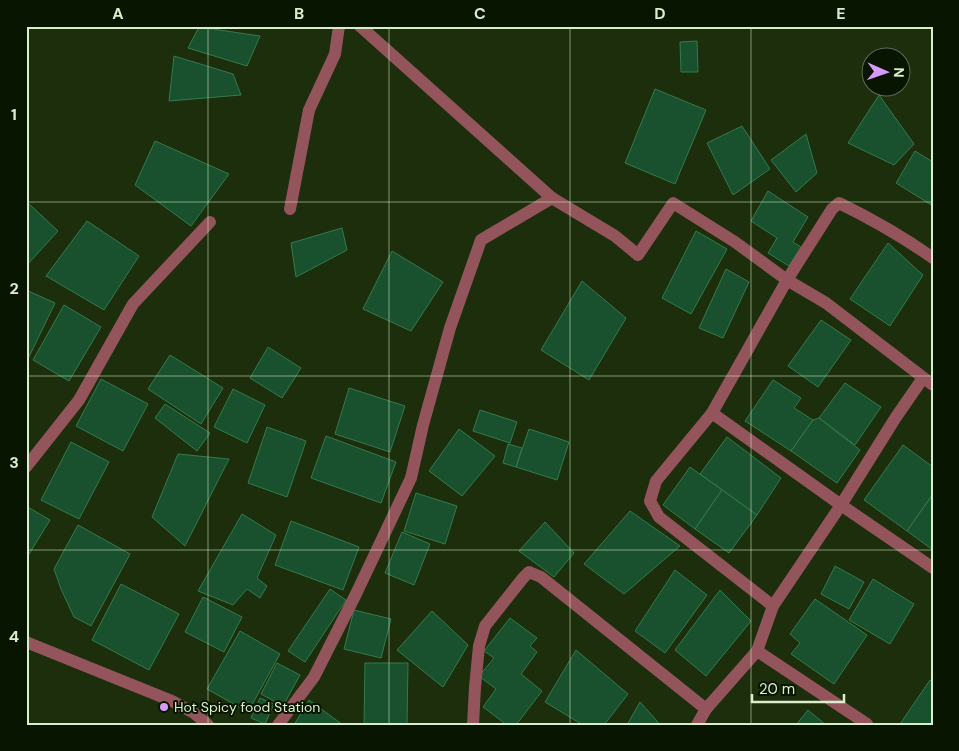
<svg xmlns="http://www.w3.org/2000/svg" width="959" height="751" font-family="'DM Sans',sans-serif">
  <style>
    .building { fill: #19502d; stroke: #347b4c }
    .lines { fill: none; stroke-linecap: round; stroke-linejoin: round }
    .minor { stroke: #94545c; stroke-width: 12 }
    .grid { fill: none; stroke: #d9eecb; stroke-width: 1; stroke-opacity: 0.55 }
    .poi-dot { fill: #d69bf9; stroke: #081500; stroke-width: 2 }
    .labels { text-anchor: middle; dominant-baseline: central; stroke-width: 4; stroke-linejoin: round; paint-order: stroke }
    .poi-label { font-size: 14px; fill: #d9eecb; stroke: #081500; text-anchor: start }
    .neatline { fill: none; stroke: #d9eecb; stroke-width: 2 }
    .grid-label { font-size: 16px; text-anchor: middle; font-weight: bold; fill: #d9eecb }
  </style>
  <rect width="100%" height="100%" fill="#1c2e0b"/>
  <g class="building">
    <path d="M199 27 260 36 247 66 188 48Z"/>
    <path d="M697 41 698 72H681L680 42Z"/>
    <path d="M174 56 233 74 241 95 169 101Z"/>
    <path d="M655 89 706 110 675 184 625 163Z"/>
    <path d="M879 95 914 144 894 165 848 143Z"/>
    <path d="M742 126 770 169 733 195 707 143Z"/>
    <path d="M806 134 817 173 796 192 771 160Z"/>
    <path d="M155 141 229 174 191 226 135 185Z"/>
    <path d="M915 151 933 162V206L896 183Z"/>
    <path d="M768 191 808 217 793 242 801 247 789 266 768 253 777 238 751 221Z"/>
    <path d="M26 201 58 231 26 266Z"/>
    <path d="M87 221 139 256 104 310 46 276Z"/>
    <path d="M342 228 347 250 296 277 291 243Z"/>
    <path d="M696 231 727 249 691 314 662 298Z"/>
    <path d="M888 243 923 275 890 326 850 299Z"/>
    <path d="M392 251 443 282 411 331 363 309Z"/>
    <path d="M726 269 749 282 723 338 699 328Z"/>
    <path d="M582 281 626 318 589 380 541 350Z"/>
    <path d="M26 290 55 303 26 363Z"/>
    <path d="M64 305 101 327 69 381 33 360Z"/>
    <path d="M821 320 851 340 818 387 788 366Z"/>
    <path d="M268 347 301 368 282 398 250 378Z"/>
    <path d="M170 355 223 388 201 424 148 389Z"/>
    <path d="M101 379 148 404 123 451 76 426Z"/>
    <path d="M773 380 801 398 794 408 813 420 791 451 745 421Z"/>
    <path d="M845 383 881 407 855 445 819 418Z"/>
    <path d="M349 388 405 406 390 452 335 434Z"/>
    <path d="M233 389 265 405 247 443 214 427Z"/>
    <path d="M165 404 210 433 197 451 155 418Z"/>
    <path d="M480 410 517 422 510 443 473 431Z"/>
    <path d="M819 418 860 450 837 483 791 451 813 420Z"/>
    <path d="M267 427 306 441 287 497 248 483Z"/>
    <path d="M459 429 495 456 462 496 429 471Z"/>
    <path d="M529 429 569 442 557 480 516 467Z"/>
    <path d="M326 436 396 462 381 503 311 478Z"/>
    <path d="M727 437 781 478 757 515 700 474Z"/>
    <path d="M71 442 109 462 79 519 41 500Z"/>
    <path d="M508 444 522 448 516 467 503 463Z"/>
    <path d="M903 445 933 467V494L907 531 864 500Z"/>
    <path d="M178 454 229 459 185 546 152 517Z"/>
    <path d="M690 467 722 490 695 529 663 505Z"/>
    <path d="M722 490 757 515 729 553 695 529Z"/>
    <path d="M416 493 457 506 445 544 404 531Z"/>
    <path d="M933 494V550L907 531Z"/>
    <path d="M26 506 50 520 26 559Z"/>
    <path d="M630 511 680 546 624 594 584 564Z"/>
    <path d="M242 514 276 535 257 578 267 586 260 598 247 589 233 605 198 591Z"/>
    <path d="M291 521 359 547 343 590 275 565Z"/>
    <path d="M545 522 574 553 554 577 519 551Z"/>
    <path d="M78 525 130 554 91 626 74 617 61 589 54 569Z"/>
    <path d="M402 532 430 544 414 585 385 573Z"/>
    <path d="M835 566 864 582 849 609 821 594Z"/>
    <path d="M675 570 707 595 665 653 635 631Z"/>
    <path d="M873 579 914 604 890 644 849 620Z"/>
    <path d="M121 584 179 614 149 670 92 640Z"/>
    <path d="M330 589 346 600 305 662 288 651Z"/>
    <path d="M720 590 751 621 706 676 675 650Z"/>
    <path d="M203 597 242 617 224 652 185 632Z"/>
    <path d="M815 599 867 635 834 684 791 654 800 643 790 634Z"/>
    <path d="M354 610 391 619 381 658 344 649Z"/>
    <path d="M432 611 468 645 443 687 397 650Z"/>
    <path d="M510 618 537 638 530 646 537 652 521 674 542 691 516 725H507L483 707 496 689 479 676 494 658 484 651Z"/>
    <path d="M240 631 280 654 248 712 207 689Z"/>
    <path d="M576 650 628 694 604 725H583L545 702Z"/>
    <path d="M277 663 300 675 283 706 261 694Z"/>
    <path d="M365 663H408L407 724H364Z"/>
    <path d="M930 680 933 682V725H902L900 724Z"/>
    <path d="M260 698 274 704 265 724 251 718Z"/>
    <path d="M309 700 343 725H294Z"/>
    <path d="M640 702 657 721 660 725H627Z"/>
    <path d="M808 710 826 725H796Z"/>
  </g>
  <g class="lines">
    <g class="minor">
      <path d="M360 26 552 198"/>
      <path d="M290 209 309 110 335 54 339 26"/>
      <path d="M933 385 826 303 787 280 712 413 841 505 933 568"/>
      <path d="M712 413 656 481 650 501 659 517 773 606"/>
      <path d="M26 467 79 400 133 304 210 222"/>
      <path d="M26 642 172 701 194 713 208 725"/>
      <path d="M757 651 867 724"/>
      <path d="M278 725 314 677 356 594 411 478 423 425 450 328 481 240 552 198 615 236 638 255 673 203 735 242 787 280 832 209 839 203C872 219 903 237 933 258"/>
      <path d="M473 725 475 687 479 646 485 626 523 578 529 572 541 577 706 709"/>
      <path d="M697 725 706 709 757 651 773 606 841 505 896 417 923 378"/>
    </g>
  </g>
  <path class="grid" d="M208 26V725M389 26V725M570 26V725M751 26V725M26 202H933M26 376H933M26 550H933"/>
  <circle class="poi-dot" cx="164" cy="707" r="5"/>
  <g class="labels">
    <g class="poi-label">
      <text x="174" y="707">Hot Spicy food Station</text>
    </g>
  </g>
  <rect width="959" height="751" fill="none" stroke="#081500" stroke-width="55"/>
  <g transform="translate(886 72) rotate(92)"><circle r="24" fill="#081500" stroke="#5c6c51"/>
  <path d="M0-4L9 19L0 12L-9 19Z" fill="#d69bf9"/>
  <text y="-8" font-size="14" font-weight="bold" text-anchor="middle" fill="#d9eecb">N</text>
  </g>
  <path d="M752 694v8h92v-8" fill="none" stroke="#d9eecb" stroke-width="2.5"/>
  <text x="759" y="694" font-size="15" fill="#d9eecb" stroke="#081500" stroke-width="4" paint-order="stroke">20 m</text>
  <rect x="28" y="28" width="904" height="696" class="neatline"/>
  <g class="grid-label">
    <text x="118" y="19">A</text>
    <text x="299" y="19">B</text>
    <text x="480" y="19">C</text>
    <text x="660" y="19">D</text>
    <text x="841" y="19">E</text>
    <text x="14" y="120">1</text>
    <text x="14" y="294">2</text>
    <text x="14" y="468">3</text>
    <text x="14" y="642">4</text>
  </g>
</svg>
